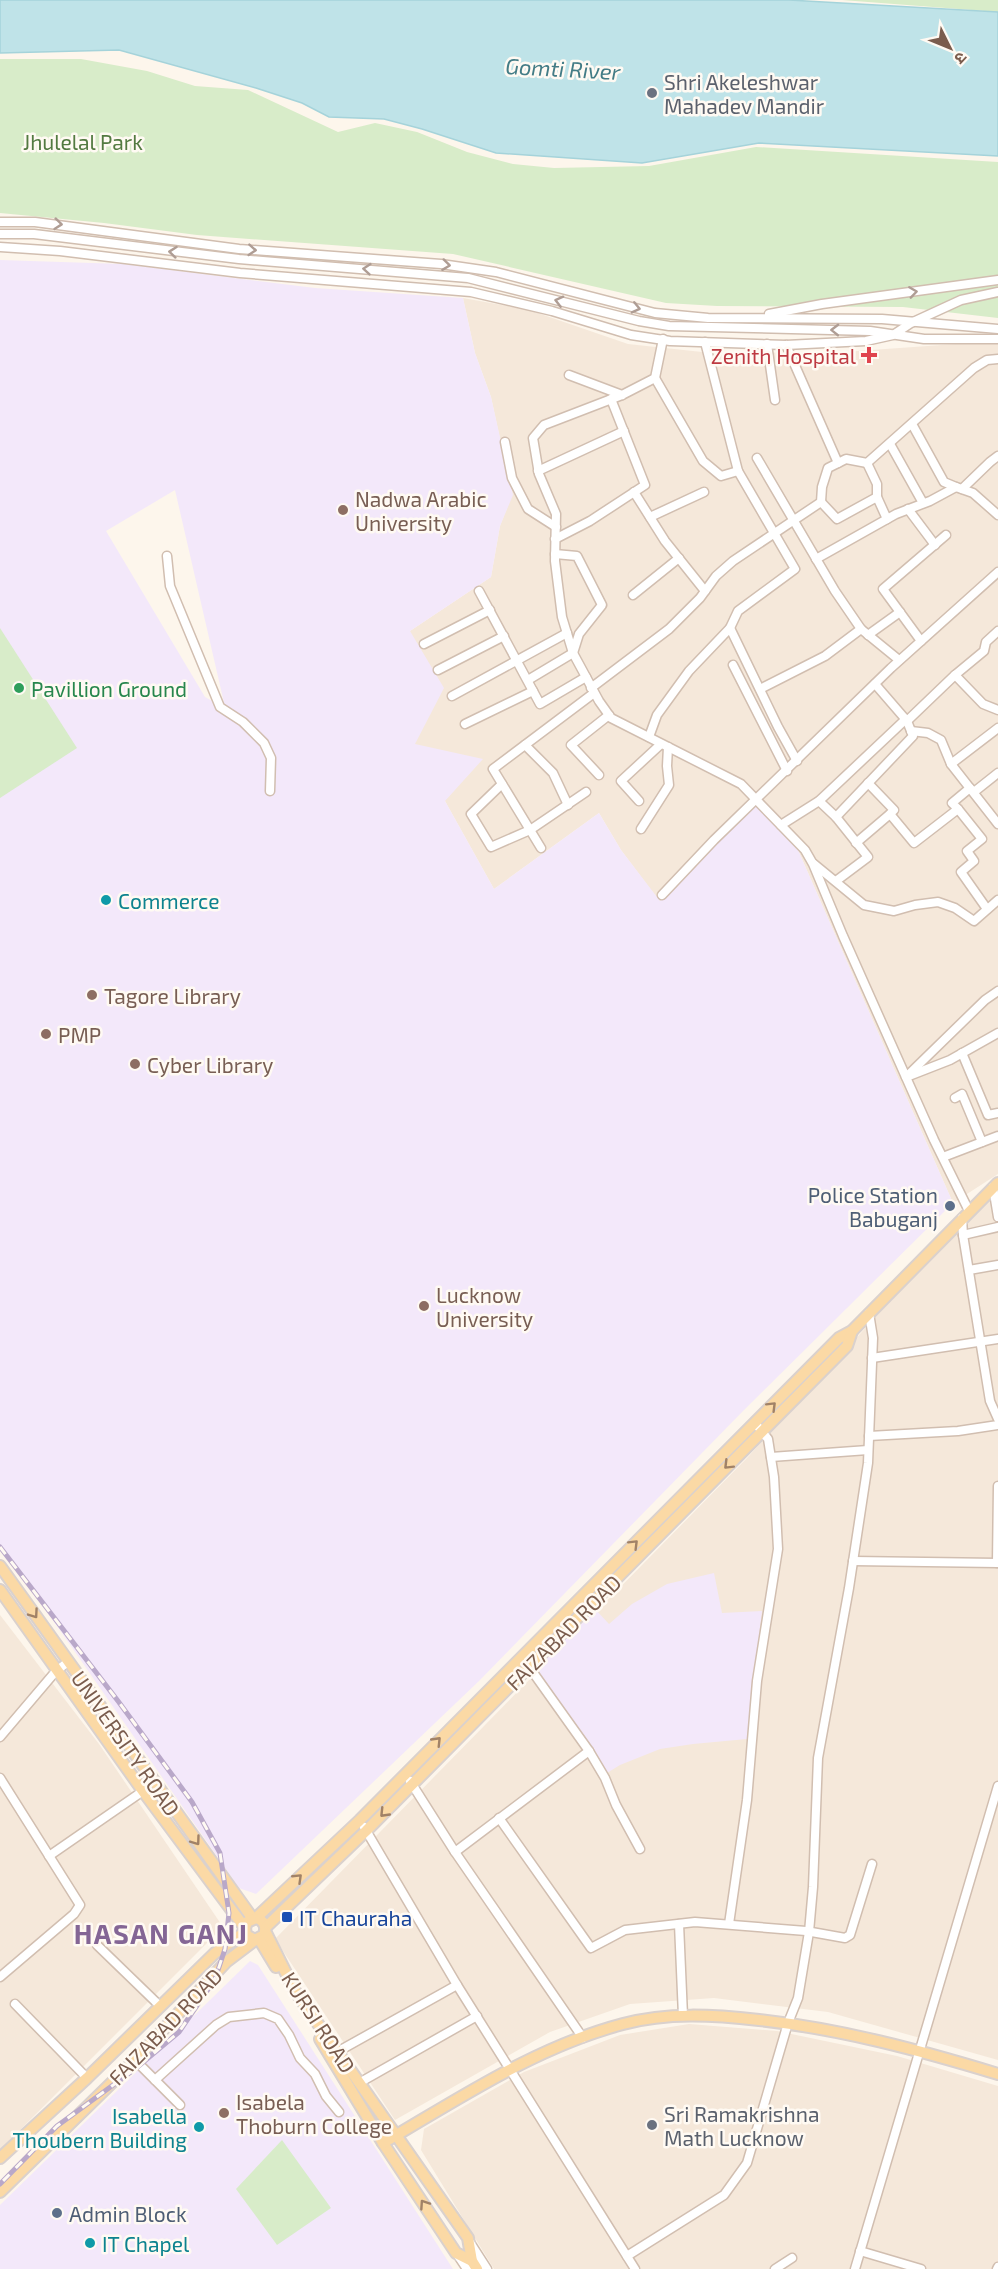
<svg xmlns="http://www.w3.org/2000/svg" width="998" height="2269" font-family="'Exo 2','Noto Sans Devanagari',sans-serif">
  <style>
    .residential { fill: #f5e8da }
    .education { fill: #f3e8fa; fill-rule: evenodd }
    .green { fill: #d8ecc9 }
    .water { fill: #bfe3e8; stroke: #a5d3da; stroke-width: 1.5 }
    .lines { fill: none; stroke-linecap: round; stroke-linejoin: round }
    .minor-casing { stroke: #d1beb0; stroke-width: 11 }
    .major-casing { stroke: #dad1cd; stroke-width: 14 }
    .minor { stroke: #fff; stroke-width: 8 }
    .major { stroke: #fbd9a5; stroke-width: 10 }
    .rail-casing { stroke: #b9a8c9; stroke-width: 5 }
    .rail { stroke: #fffaf3; stroke-width: 3; stroke-dasharray: 9; stroke-linecap: butt }
    .oneway { stroke: #af9d94 }
    .oneway2 { stroke: #a18267 }
    .worship-dot { fill: #6b7280; stroke: #fffaf3; stroke-width: 2 }
    .health-dot { fill: #e0444e; stroke: #fffaf3; stroke-width: 2 }
    .education-dot { fill: #8d6e63; stroke: #fffaf3; stroke-width: 2 }
    .leisure-dot { fill: #2e9e5b; stroke: #fffaf3; stroke-width: 2 }
    .culture-dot { fill: #0f9aa8; stroke: #fffaf3; stroke-width: 2 }
    .service-dot { fill: #5c6f8a; stroke: #fffaf3; stroke-width: 2 }
    .transit-dot { fill: #1a4fb4; stroke: #fffaf3; stroke-width: 2 }
    .labels { text-anchor: middle; dominant-baseline: central; stroke-width: 5; stroke-linejoin: round; paint-order: stroke }
    .worship-label { font-size: 21px; fill: #5b616d; stroke: #fffaf3; text-anchor: start }
    .park-label { font-size: 21px; fill: #537a41; stroke: #fffaf3 }
    .health-label { font-size: 21px; fill: #be3a42; stroke: #fffaf3; text-anchor: end }
    .education-label { font-size: 21px; fill: #785e54; stroke: #fffaf3; text-anchor: start }
    .leisure-label { font-size: 21px; fill: #27864d; stroke: #fffaf3; text-anchor: start }
    .culture-label { font-size: 21px; fill: #0d838f; stroke: #fffaf3; text-anchor: start }
    .service-label { font-size: 21px; fill: #4e5e75; stroke: #fffaf3; text-anchor: end }
    .street-label { font-size: 21px; fill: #7a5c4d; stroke: #fffaf3 }
    .transit-label { font-size: 21px; fill: #164399; stroke: #fffaf3; text-anchor: start }
    .water-label { font-size: 22px; font-style: italic; fill: #437c86; stroke: #fffaf3 }
    .district-label { font-size: 27px; font-weight: bold; letter-spacing: 1.5px; fill: #846695; stroke: #fffaf3 }
  </style>
  <rect width="100%" height="100%" fill="#fdf6ec"/>
  <g class="residential">
    <path d="M463 298 529 310 628 344 702 352 829 353 998 341V1174L953 1203 798 850 755 806 660 902 621 850 599 813 494 889 445 801 415 744 410 631 491 577 500 526 512 495 491 397 475 353Z"/>
    <path d="M998 1196V2060L828 2012 714 1998 630 2004 550 2032 395 2120 275 1939 747 1458 880 1312 988 1202Z"/>
    <path d="M0 1615 99 1744 223 1927 0 2150Z"/>
    <path d="M689 2024 777 2031 897 2056 998 2086V2269H494L421 2150 424 2129 524 2072 620 2035Z"/>
  </g>
  <g class="education">
    <path d="M0 260 123 264 315 288 463 298 475 353 491 397 513 495 500 526 491 577 410 631 444 688 415 744 483 759 445 801 494 889 599 813 621 850 660 901 755 805 798 850 953 1203 744 1410 479 1681 256 1894 239 1888 0 1544ZM175 490 225 707V708L205 697 106 531Z"/>
    <path d="M714 1573 722 1613 762 1611 747 1739 693 1744 660 1749 620 1765 607 1773 535 1668 596 1610 609 1624 632 1604 667 1584Z"/>
    <path d="M250 1961 258 1965 453 2269H0V2205Z"/>
  </g>
  <g class="green">
    <path d="M842 0H998V12Z"/>
    <path d="M0 59H81L147 71 195 86 248 90 338 132 375 123 417 132 467 152 513 164 554 168 649 166 756 147 998 162V318L903 307 717 306 666 303 453 254 197 235 104 223 0 213Z"/>
    <path d="M0 628 77 748 0 798Z"/>
    <path d="M282 2140 331 2208 277 2245 236 2189Z"/>
  </g>
  <path class="water" d="M0 0H789L998 12V156L759 143 642 163 496 153 422 129 384 119 329 117 302 103 256 88 119 50 0 53Z"/>
  <g class="lines">
    <g class="minor-casing">
      <g id="minor">
        <path d="M0 222H35L239 249 441 264 496 272 655 313 708 318 882 319 998 329"/>
        <path d="M0 234H34L239 259 468 278 639 321 669 326 870 331 924 339H998"/>
        <path d="M0 247 60 251 240 273 471 292 552 311 631 335 670 341 786 345 866 341 893 335 911 323 961 300 998 292"/>
        <path d="M769 314 822 304 998 280"/>
        <path d="M663 339 655 378 622 395 544 425 533 438 539 474 556 514 555 561 562 617 573 653 599 701 611 718 741 784 805 850 813 864 843 936 934 1140 969 1211"/>
        <path d="M705 342 738 471"/>
        <path d="M767 344 775 400"/>
        <path d="M786 345 838 463"/>
        <path d="M569 375 622 395"/>
        <path d="M912 424 944 482 956 487"/>
        <path d="M505 442 512 478 528 509 556 527"/>
        <path d="M890 444 923 503"/>
        <path d="M757 458 835 591 861 629 899 660"/>
        <path d="M867 463 877 484V497L887 519"/>
        <path d="M538 471 624 431"/>
        <path d="M962 489 990 462 998 456"/>
        <path d="M634 492 665 541 705 591"/>
        <path d="M821 502 837 519 877 497"/>
        <path d="M908 509 935 545"/>
        <path d="M650 517 704 492"/>
        <path d="M555 539 590 521 645 485 611 399"/>
        <path d="M167 556 170 586 220 707 243 722 264 743 271 758 270 791"/>
        <path d="M816 559 896 514 930 501 956 487 973 493 998 515"/>
        <path d="M479 591 540 704 586 677"/>
        <path d="M633 595 679 558"/>
        <path d="M730 628 778 727 797 761"/>
        <path d="M868 635 900 612"/>
        <path d="M921 641 883 589 946 535"/>
        <path d="M424 644 490 610"/>
        <path d="M733 665 787 771"/>
        <path d="M438 670 504 636"/>
        <path d="M955 675 983 704 998 710"/>
        <path d="M528 680 573 653 579 634 602 605 577 556 555 554"/>
        <path d="M591 688 669 629 700 598 716 576 733 561 821 502 822 487 828 468 846 459 867 463 974 368 987 360 998 359"/>
        <path d="M760 689 825 656 861 629"/>
        <path d="M452 696 567 633"/>
        <path d="M907 721 955 675 984 651 986 642 998 631"/>
        <path d="M465 724 533 691"/>
        <path d="M911 731 928 733 941 740 951 764 998 824"/>
        <path d="M649 737 657 715 689 671 730 628 738 611 795 569 738 471 721 476 703 461 655 378"/>
        <path d="M525 745 553 773 568 805"/>
        <path d="M951 764 998 728"/>
        <path d="M599 775 571 745 609 715"/>
        <path d="M868 783 894 810 890 814"/>
        <path d="M502 784 471 814 491 847 530 830 586 792"/>
        <path d="M974 792 998 773"/>
        <path d="M639 801 621 781 661 744"/>
        <path d="M819 801 836 817 868 857 836 881"/>
        <path d="M958 809 982 839 967 851 974 861 961 872 987 909"/>
        <path d="M836 817 913 736 907 721 875 684"/>
        <path d="M781 825 819 801 906 719"/>
        <path d="M641 829 669 785 667 766 668 747"/>
        <path d="M856 843 890 814 914 843 958 809 952 803 970 788"/>
        <path d="M541 848 493 769 594 693"/>
        <path d="M814 864 864 905 894 911 915 905 938 902 955 908 974 921 998 900"/>
        <path d="M662 895 714 840 891 668 998 572"/>
        <path d="M962 1053 988 1115 998 1113"/>
        <path d="M909 1076 950 1060 998 1033"/>
        <path d="M906 1077 985 1000 998 991"/>
        <path d="M955 1098 962 1094 982 1142"/>
        <path d="M943 1157 998 1136"/>
        <path d="M993 1187 998 1217"/>
        <path d="M962 1218 963 1235 990 1401 998 1419"/>
        <path d="M963 1235 998 1227"/>
        <path d="M969 1270 998 1265"/>
        <path d="M872 1358 998 1339"/>
        <path d="M869 1436 958 1431 998 1425"/>
        <path d="M771 1457 868 1450"/>
        <path d="M853 1561 998 1563"/>
        <path d="M997 1563 998 1486"/>
        <path d="M527 1664 589 1751 605 1778 616 1805 640 1849"/>
        <path d="M0 1737 56 1671 68 1662"/>
        <path d="M0 1778 80 1905 74 1914 0 1977"/>
        <path d="M410 1781 455 1852 583 2038"/>
        <path d="M499 1818 591 1948 625 1930 695 1922 806 1931 845 1938 850 1935 872 1864"/>
        <path d="M364 1827 457 1985 635 2269"/>
        <path d="M455 1852 589 1751"/>
        <path d="M49 1856 143 1791"/>
        <path d="M679 1924 683 2016"/>
        <path d="M729 1924 747 1800 757 1681 778 1549 774 1477 768 1439 755 1423"/>
        <path d="M97 1945 160 2006"/>
        <path d="M15 2004 87 2078"/>
        <path d="M337 2052 457 1985"/>
        <path d="M135 2060 180 2105"/>
        <path d="M155 2080 216 2025 229 2017 264 2013 278 2019 289 2035 300 2058 315 2074 326 2096 339 2112"/>
        <path d="M359 2083 477 2016"/>
        <path d="M469 2241 487 2269"/>
        <path d="M860 2251 921 2269"/>
        <path d="M457 2254 467 2269"/>
        <path d="M627 2256 724 2195 747 2163 788 2023 798 1998 809 1932 813 1887 818 1758 849 1588 868 1463 873 1338 869 1313"/>
        <path d="M775 2269 792 2258"/>
        <path d="M855 2269 998 1786"/>
        <path d="M997 2269 998 2267"/>
      </g>
    </g>
    <g class="major-casing">
      <g id="major">
        <path d="M0 1566 253 1919"/>
        <path d="M0 1590 143 1791 245 1928"/>
        <path d="M256 1918C264 1920 267 1927 264 1935L255 1940 246 1935 245 1928 247 1922 256 1918 360 1820 839 1338 852 1331 998 1183"/>
        <path d="M266 1927 366 1831 847 1346 852 1331"/>
        <path d="M265 1931 295 1991 468 2238 472 2261 477 2269"/>
        <path d="M259 1939 276 1967"/>
        <path d="M320 2039 383 2143 456 2253 472 2261"/>
        <path d="M383 2143C460 2098 536 2047 623 2024 668 2012 714 2015 759 2020 841 2029 919 2050 998 2074"/>
        <path d="M0 2158 87 2078 215 1953 245 1932"/>
        <path d="M0 2192 135 2060 226 1962 255 1940"/>
      </g>
    </g>
    <use href="#minor" class="minor"/>
    <use href="#major" class="major"/>
    <g class="rail-casing">
      <path id="rail" d="M0 1547 118 1701 192 1802 220 1853 229 1913 225 1949 215 1979 179 2032 135 2069 57 2126 0 2184"/>
    </g>
    <use href="#rail" class="rail"/>
  </g>
  <defs><path id="oneway-chevron" d="M-2-3.5L2.5 0L-2 3.5" fill="none" stroke-width="1.6" stroke-linecap="round" stroke-linejoin="round" transform="scale(1.5)"/></defs>
  <g class="oneway">
    <use href="#oneway-chevron" transform="translate(58 224) rotate(6)"/>
    <use href="#oneway-chevron" transform="translate(252 250) rotate(4)"/>
    <use href="#oneway-chevron" transform="translate(173 252) rotate(-174)"/>
    <use href="#oneway-chevron" transform="translate(446 265) rotate(7)"/>
    <use href="#oneway-chevron" transform="translate(367 269) rotate(-175)"/>
    <use href="#oneway-chevron" transform="translate(913 292) rotate(-8)"/>
    <use href="#oneway-chevron" transform="translate(559 301) rotate(-166)"/>
    <use href="#oneway-chevron" transform="translate(636 308) rotate(13)"/>
    <use href="#oneway-chevron" transform="translate(835 330) rotate(-179)"/>
  </g>
  <g class="oneway2">
    <use href="#oneway-chevron" transform="translate(772 1406) rotate(-45)"/>
    <use href="#oneway-chevron" transform="translate(728 1465) rotate(135)"/>
    <use href="#oneway-chevron" transform="translate(634 1544) rotate(-45)"/>
    <use href="#oneway-chevron" transform="translate(34 1614) rotate(55)"/>
    <use href="#oneway-chevron" transform="translate(437 1741) rotate(-46)"/>
    <use href="#oneway-chevron" transform="translate(384 1813) rotate(134)"/>
    <use href="#oneway-chevron" transform="translate(196 1841) rotate(54)"/>
    <use href="#oneway-chevron" transform="translate(298 1878) rotate(-44)"/>
    <use href="#oneway-chevron" transform="translate(424 2204) rotate(-124)"/>
  </g>
  <g class="worship-dot">
    <circle cx="652" cy="93" r="6"/>
    <circle cx="652" cy="2125" r="6"/>
  </g>
  <path class="health-dot" d="M866 346h6v6h6v6h-6v6h-6v-6h-6v-6h6z"/>
  <g class="education-dot">
    <circle cx="343" cy="510" r="6"/>
    <circle cx="92" cy="995" r="6"/>
    <circle cx="46" cy="1034" r="6"/>
    <circle cx="135" cy="1064" r="6"/>
    <circle cx="424" cy="1306" r="6"/>
    <circle cx="224" cy="2113" r="6"/>
  </g>
  <circle class="leisure-dot" cx="19" cy="688" r="6"/>
  <g class="culture-dot">
    <circle cx="106" cy="900" r="6"/>
    <circle cx="199" cy="2127" r="6"/>
    <circle cx="90" cy="2243" r="6"/>
  </g>
  <g class="service-dot">
    <circle cx="950" cy="1206" r="6"/>
    <circle cx="57" cy="2213" r="6"/>
  </g>
  <rect class="transit-dot" x="281" y="1911" width="12" height="12" rx="3"/>
  <g class="labels">
    <g class="worship-label">
      <text x="664" y="81">Shri Akeleshwar<tspan x="664" dy="24">Mahadev Mandir</tspan></text>
      <text x="664" y="2113">Sri Ramakrishna<tspan x="664" dy="24">Math Lucknow</tspan></text>
    </g>
    <g class="park-label">
      <text x="83" y="141">Jhulelal Park</text>
    </g>
    <g class="health-label">
      <text x="856" y="355">Zenith Hospital</text>
    </g>
    <g class="education-label">
      <text x="355" y="498">Nadwa Arabic<tspan x="355" dy="24">University</tspan></text>
      <text x="104" y="995">Tagore Library</text>
      <text x="58" y="1034">PMP</text>
      <text x="147" y="1064">Cyber Library</text>
      <text x="436" y="1294">Lucknow<tspan x="436" dy="24">University</tspan></text>
      <text x="236" y="2101">Isabela<tspan x="236" dy="24">Thoburn College</tspan></text>
    </g>
    <g class="leisure-label">
      <text x="31" y="688">Pavillion Ground</text>
    </g>
    <g class="culture-label">
      <text x="118" y="900">Commerce</text>
      <text x="187" y="2115" text-anchor="end">Isabella<tspan x="187" dy="24">Thoubern Building</tspan></text>
      <text x="102" y="2243">IT Chapel</text>
    </g>
    <g class="service-label">
      <text x="938" y="1194">Police Station<tspan x="938" dy="24">Babuganj</tspan></text>
      <text x="69" y="2213" text-anchor="start">Admin Block</text>
    </g>
    <g class="street-label">
      <text transform="translate(563 1632) rotate(-45)">FAIZABAD ROAD</text>
      <text transform="translate(126 1743) rotate(55)">UNIVERSITY ROAD</text>
      <text transform="translate(319 2022) rotate(57)">KURSI ROAD</text>
      <text transform="translate(165 2026) rotate(-46)">FAIZABAD ROAD</text>
    </g>
    <g class="transit-label">
      <text x="299" y="1917">IT Chauraha</text>
    </g>
    <g class="water-label">
      <text transform="translate(563 68) rotate(3)">Gomti River</text>
    </g>
    <g class="district-label">
      <text x="161" y="1933">HASAN GANJ</text>
    </g>
  </g>
  <g transform="translate(950 48) rotate(133)" stroke="#fffaf3" stroke-width="4.5" paint-order="stroke">
  <path d="M0-4.5L10 22L0 15L-10 22Z" fill="#7a5c4d"/>
  <text y="-9" font-size="16" font-weight="bold" text-anchor="middle" fill="#7a5c4d">उ</text>
  </g>
</svg>
